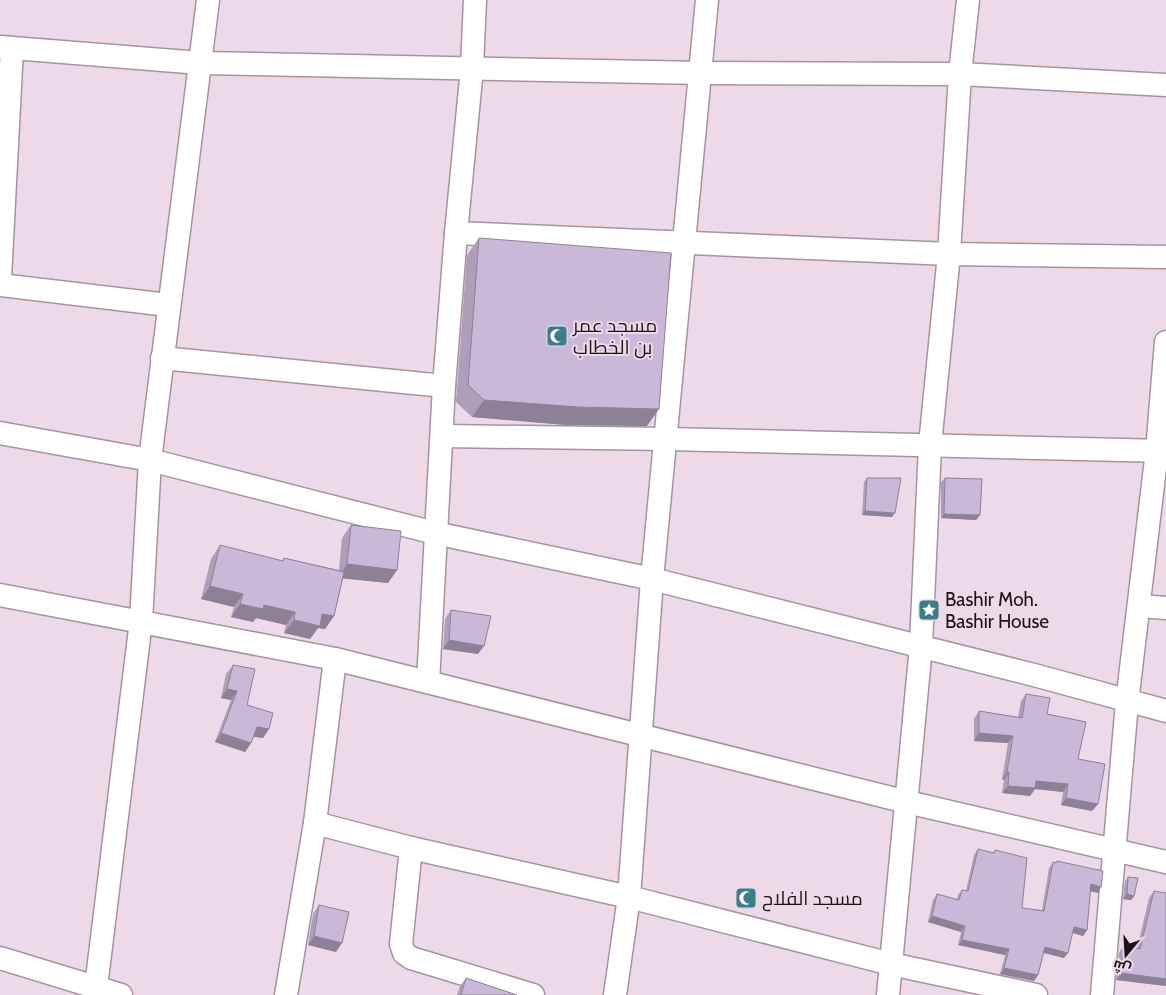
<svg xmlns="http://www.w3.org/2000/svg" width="1166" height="995" font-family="Cabin,Cairo,sans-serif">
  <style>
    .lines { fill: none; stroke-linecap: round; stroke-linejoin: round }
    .minor-casing { stroke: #a693a1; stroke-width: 25 }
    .minor { stroke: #fff; stroke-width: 22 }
    .wall { fill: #ae9eba }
    .shaded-wall { fill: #8d8197 }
    .building { fill: #cab8d8; stroke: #8d8197 }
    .labels { text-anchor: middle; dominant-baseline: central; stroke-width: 4; stroke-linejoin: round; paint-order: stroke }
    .poi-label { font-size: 19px; fill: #1a1419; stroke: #eed9e8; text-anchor: start }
  </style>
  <rect width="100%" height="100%" fill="#eed9e8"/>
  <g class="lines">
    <g class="minor-casing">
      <g id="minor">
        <path d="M0 47 200 63 702 73 960 74 1166 85"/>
        <path d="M456 233 949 254 1166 257"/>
        <path d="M0 279 12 48"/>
        <path d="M0 285 168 305"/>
        <path d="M162 358 444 386"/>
        <path d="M0 433 150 460 435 533 652 579 1034 675 1166 711"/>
        <path d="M443 436 667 439 1166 451"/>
        <path d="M0 595 335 659 907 802 1166 862"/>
        <path d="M1140 606 1166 608"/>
        <path d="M428 682 444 386 456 233 472 68 475 0"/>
        <path d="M315 823 411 848 629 897 891 964 1036 995"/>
        <path d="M411 848 401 944 404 953 411 958 533 995"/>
        <path d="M0 958 121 995"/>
        <path d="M95 995 141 621 150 460 208 0"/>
        <path d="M286 995 315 823 335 659"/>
        <path d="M615 995 629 897 652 579 707 0"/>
        <path d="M888 995 921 646 930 445 949 254 960 74 968 0"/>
        <path d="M1102 995 1127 702 1157 451 1166 342"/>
      </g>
    </g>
    <use href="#minor" class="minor"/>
  </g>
  <g class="wall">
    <path d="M479 238 647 426 566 425 472 417 456 402 467 255Z"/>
    <path d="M867 478 892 517 862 515 864 482Z"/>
    <path d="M945 478 980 515 976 520 941 518V482Z"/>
    <path d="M351 525 397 570 388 583 343 578 334 616 325 629 318 628 310 639 284 633 286 625 256 618 253 622 231 617 234 607 201 599 211 559 220 545 282 561 284 558 339 570 342 538Z"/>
    <path d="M451 610 478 654 443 649 445 619Z"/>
    <path d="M233 665 247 705 269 729 263 738 253 737 251 743 245 752 215 742 231 700 221 698 226 674Z"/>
    <path d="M1026 694 1047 714 1078 759 1098 804 1092 811 1061 805 1063 792 1035 789 1030 796 1002 793 1004 780 1002 779 1008 743 974 741V719L979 711 1018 717 1021 701Z"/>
    <path d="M978 849 993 853 995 850 1022 908 1042 910 1049 868 1053 862 1055 863 1057 861 1098 893 1090 891 1087 930 1083 936 1073 933 1064 958 1043 953 1038 975 1034 981 1000 974 1005 955 958 945 961 932 928 922 933 900 937 894 957 899 958 895 962 890 966 891 974 855Z"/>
    <path d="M1128 877 1134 896 1131 900 1123 899 1125 881Z"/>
    <path d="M1154 891 1166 986 1116 980 1119 953 1123 946 1137 949 1149 898Z"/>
    <path d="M319 905 336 952 308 945 313 914Z"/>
    <path d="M466 978 517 995H457L460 986Z"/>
  </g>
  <g class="shaded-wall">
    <path d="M484 400 659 409 647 426 566 425 472 417Z"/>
    <path d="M865 511 895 513 892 517 862 515Z"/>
    <path d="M944 514 980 515 976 520 941 518Z"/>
    <path d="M347 564 397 570 388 583 338 578Z"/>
    <path d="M210 586 243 594 234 607 201 599Z"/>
    <path d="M240 604 264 605 295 612 286 625 256 618 253 622 231 617Z"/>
    <path d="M322 614 334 616 325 629 318 628 310 639 284 633 294 620Z"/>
    <path d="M449 640 484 646 478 654 443 649Z"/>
    <path d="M227 689 237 691 231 700 221 698Z"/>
    <path d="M257 727 269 729 263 738 250 736Z"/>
    <path d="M221 733 251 743 245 752 215 742Z"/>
    <path d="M979 733 1013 736 1008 743 974 741Z"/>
    <path d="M1007 772H1009L1004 780 1002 779Z"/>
    <path d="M1036 781 1068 784 1063 792 1035 789 1030 796 1002 793 1008 786Z"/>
    <path d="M1066 798 1098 804 1092 811 1061 805Z"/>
    <path d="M1091 884 1101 887 1098 893 1087 890Z"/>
    <path d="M1127 894 1134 896 1131 900 1123 899Z"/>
    <path d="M932 916 965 926 961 932 928 922Z"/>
    <path d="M1074 927 1087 930 1083 936 1070 932Z"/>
    <path d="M314 936 342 943 336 952 308 945Z"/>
    <path d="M962 940 1009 949 1005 955 958 945Z"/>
    <path d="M1045 947 1068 953 1064 958 1041 952Z"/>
    <path d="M1004 968 1038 975 1034 981 1000 974Z"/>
    <path d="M1121 973 1166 979V986L1116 980Z"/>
  </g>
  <g class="building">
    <path d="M479 238 671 253 659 409 578 407 484 400 468 385Z"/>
    <path d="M867 478H901L895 513 865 511Z"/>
    <path d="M945 478 982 479 980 515 944 514Z"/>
    <path d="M351 525 401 531 397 570 347 564Z"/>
    <path d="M220 545 283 561 284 558 344 572 334 616 322 614 320 626 294 620 295 612 264 605 263 609 240 604 243 594 210 586Z"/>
    <path d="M451 610 491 616 484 646 449 640Z"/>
    <path d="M233 665 255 669 247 705 273 713 269 729 257 727 251 743 221 733 237 691 227 689Z"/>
    <path d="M1026 694 1050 698 1047 714 1086 722 1078 759 1105 764 1098 804 1066 798 1068 784 1036 781 1035 788 1008 786 1009 772H1007L1013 736 979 733V711L1022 718Z"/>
    <path d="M978 849 994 853 995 850 1027 858 1022 908 1044 911 1053 862 1056 863 1057 861 1103 871 1101 887 1091 884 1087 930 1074 927 1068 953 1045 947 1038 975 1004 968 1009 949 962 940 965 926 932 916 937 894 959 900 962 890 968 891Z"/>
    <path d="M1128 877 1138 878 1134 896 1127 894Z"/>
    <path d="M1154 891 1166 893V979L1121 973 1123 946 1140 949Z"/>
    <path d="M319 905 349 912 342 943 314 936Z"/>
    <path d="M466 978 517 995H461Z"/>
  </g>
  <defs>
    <g id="mosque-square" transform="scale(1.125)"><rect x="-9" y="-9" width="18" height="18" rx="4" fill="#397e8b" stroke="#eed9e8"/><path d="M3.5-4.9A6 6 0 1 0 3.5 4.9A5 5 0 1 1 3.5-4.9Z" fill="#fff"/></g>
    <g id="sight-square" transform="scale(1.125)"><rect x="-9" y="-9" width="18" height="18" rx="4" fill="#397e8b" stroke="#eed9e8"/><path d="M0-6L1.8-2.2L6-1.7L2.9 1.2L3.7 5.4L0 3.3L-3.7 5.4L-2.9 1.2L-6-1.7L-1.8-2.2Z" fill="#fff"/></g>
  </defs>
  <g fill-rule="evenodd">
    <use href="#mosque-square" x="557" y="336"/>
    <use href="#sight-square" x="929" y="610"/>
    <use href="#mosque-square" x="746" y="898"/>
  </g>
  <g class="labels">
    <g class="poi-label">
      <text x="573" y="325">مسجد عمر<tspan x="573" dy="22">بن الخطاب</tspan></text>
      <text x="945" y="599">Bashir Moh.<tspan x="945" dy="22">Bashir House</tspan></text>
      <text x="762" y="898">مسجد الفلاح</text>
    </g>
  </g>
  <g transform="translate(1126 955) rotate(198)" stroke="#eed9e8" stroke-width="4" paint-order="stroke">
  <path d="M0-4L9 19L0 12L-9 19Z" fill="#1a1419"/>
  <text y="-8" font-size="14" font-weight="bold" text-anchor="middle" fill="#1a1419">ش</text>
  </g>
</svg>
